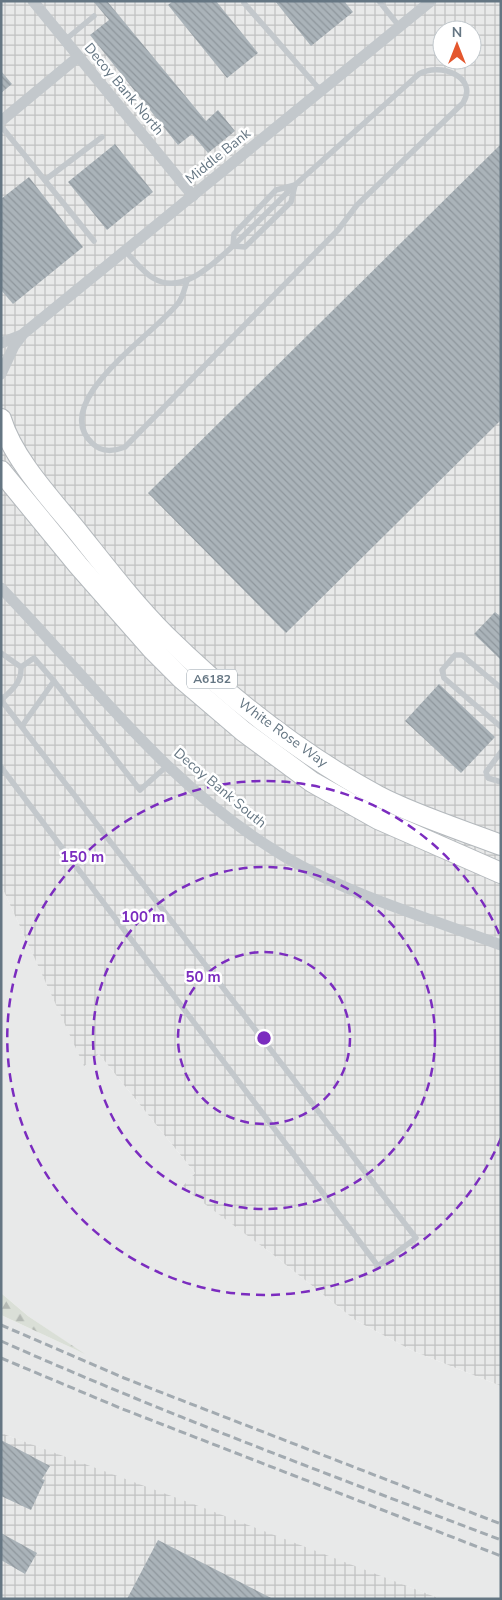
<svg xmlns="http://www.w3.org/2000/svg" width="502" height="1600" font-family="'Nunito Sans',sans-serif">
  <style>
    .built { fill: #e8e9e9 }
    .industrial { fill: url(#industrial-grid); fill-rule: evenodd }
    .forest { fill: url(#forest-firs) }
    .building { fill: url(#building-back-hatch) }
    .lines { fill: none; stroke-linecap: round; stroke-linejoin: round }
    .highway-casing { stroke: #b4b9bd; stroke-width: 22 }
    .lane { stroke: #c3c8cc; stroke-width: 5.5 }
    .street { stroke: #c3c8cc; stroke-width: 11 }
    .highway { stroke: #fff; stroke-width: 20 }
    .rail { stroke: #a2aab0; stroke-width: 3; stroke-dasharray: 8 4; stroke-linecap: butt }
    .ring { fill: none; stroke: #7b2cbf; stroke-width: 2.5; stroke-dasharray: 9 6 }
    .labels { text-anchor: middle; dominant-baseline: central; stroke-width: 5; stroke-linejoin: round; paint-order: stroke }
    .shield { fill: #fff; stroke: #939fa8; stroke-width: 1 }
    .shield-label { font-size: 12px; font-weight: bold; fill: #657683 }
    .street-label { font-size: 14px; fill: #657683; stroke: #fff }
    .centre { fill: #7b2cbf; stroke: #fff; stroke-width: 2.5 }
    .ring-label { font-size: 15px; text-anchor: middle; font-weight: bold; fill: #7b2cbf; stroke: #fff; stroke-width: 5; stroke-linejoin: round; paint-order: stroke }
  </style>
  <defs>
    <pattern id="industrial-grid" width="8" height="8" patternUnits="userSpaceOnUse" patternTransform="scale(1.25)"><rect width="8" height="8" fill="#e8e9e9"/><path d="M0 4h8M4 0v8" fill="none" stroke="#c0c1c2"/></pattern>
    <pattern id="forest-firs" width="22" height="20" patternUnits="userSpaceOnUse" patternTransform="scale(1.25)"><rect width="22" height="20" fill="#dadfd7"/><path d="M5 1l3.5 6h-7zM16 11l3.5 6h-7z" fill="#b4b9b4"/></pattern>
    <pattern id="building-back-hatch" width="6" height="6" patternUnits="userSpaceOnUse" patternTransform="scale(1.25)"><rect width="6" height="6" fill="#aab3b9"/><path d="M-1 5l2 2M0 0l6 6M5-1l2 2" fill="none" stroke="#8e969c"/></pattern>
  </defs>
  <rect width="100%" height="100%" fill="#fafaf8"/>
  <path class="built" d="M1 885 84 1065 99 1054 195 1173 183 1187 271 1253 355 1320 413 1351 501 1386V1599H441L1 1433V1315L81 1352 28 1316 1 1293Z"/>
  <g class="industrial">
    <path d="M1 1H501V1386L413 1351 355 1320 271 1253 182 1187 195 1173 99 1054 84 1066 1 885ZM442 30H472V60H442Z"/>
    <path d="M1 1433 204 1508 441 1599H1Z"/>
  </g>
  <path class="forest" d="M1 1293 28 1316 85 1354 1 1315Z"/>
  <g class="building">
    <path d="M93 1H107L206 121 218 110 235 131 208 153 192 134 178 145 90 35 109 20Z"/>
    <path d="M173 1H216L258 53 227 78 168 5Z"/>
    <path d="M275 1H344L353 12 311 46Z"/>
    <path d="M1 71 12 84 1 93Z"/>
    <path d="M115 144 153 192 107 230 68 182Z"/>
    <path d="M501 144V420L286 633 148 493Z"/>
    <path d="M29 177 83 247 13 304 1 290V199Z"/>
    <path d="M495 612 501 617V660L474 634Z"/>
    <path d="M439 684 495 737 461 773 405 721Z"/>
    <path d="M1 1440 50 1466 42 1479 45 1480 31 1510 1 1496Z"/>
    <path d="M1 1533 37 1553 25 1574 1 1560Z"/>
    <path d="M158 1540 273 1599H127Z"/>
  </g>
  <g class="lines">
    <g class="highway-casing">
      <g id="highway">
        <path d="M1 419C13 459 51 499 77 531 105 566 133 603 165 635 228 697 300 754 378 796 414 815 462 830 501 845"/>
        <path d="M1 471 78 565 152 649 182 679 243 731 312 782 378 819 501 873"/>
      </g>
    </g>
    <g class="lane">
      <path d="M379 1 399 26"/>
      <path d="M244 3 321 91"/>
      <path d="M65 40 94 16"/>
      <path d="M1 126 94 241"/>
      <path d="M45 180 102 137"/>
      <path d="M233 246 294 186"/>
      <path d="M125 251C134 260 143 272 153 278 182 296 213 264 233 246L234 234 276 190 295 185"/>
      <path d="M187 281C185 287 183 297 179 302 158 332 46 402 93 444 103 453 114 451 125 447L338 230 357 205 463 103C479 77 440 62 419 74L295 185 291 202 245 247 233 246"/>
      <path d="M1 653 21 667C22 682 12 690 1 700"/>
      <path d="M21 667 34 658 54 681 140 790 168 765"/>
      <path d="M501 688 462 655H455L442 670 444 678 501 727"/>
      <path d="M1 700 416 1238 378 1266 1 767"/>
      <path d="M22 726 54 681"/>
      <path d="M501 752 486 772 488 778 501 782"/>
    </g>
    <g class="street">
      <path d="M33 1 193 196"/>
      <path d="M1 121 78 57"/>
      <path d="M1 343 22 335"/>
      <path d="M1 374 14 346 23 334 431 1"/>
      <path d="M1 588C88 678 166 783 274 850 339 892 428 918 501 945"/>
    </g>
    <use href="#highway" class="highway"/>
    <g class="rail">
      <path d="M1 1325 124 1378 501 1524"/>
      <path d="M1 1341C165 1414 333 1476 501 1540"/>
      <path d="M1 1358 120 1408 501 1556"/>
    </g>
  </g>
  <g class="ring">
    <circle cx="264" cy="1038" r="86"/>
    <circle cx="264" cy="1038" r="171"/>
    <path d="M501 1138A257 257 0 1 1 501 938"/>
  </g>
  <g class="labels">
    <rect class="shield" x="187" y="669.5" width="50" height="19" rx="4"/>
    <g class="shield-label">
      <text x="212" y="679">A6182</text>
    </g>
    <g class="street-label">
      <text transform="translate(124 89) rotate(50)">Decoy Bank North</text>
      <text transform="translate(218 156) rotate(-39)">Middle Bank</text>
      <text transform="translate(283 733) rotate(36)">White Rose Way</text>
      <text transform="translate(220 788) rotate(40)">Decoy Bank South</text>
    </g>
  </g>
  <circle cx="264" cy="1038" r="8" class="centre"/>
  <g class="ring-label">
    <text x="82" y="862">150 m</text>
    <text x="143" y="922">100 m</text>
    <text x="203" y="982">50 m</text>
  </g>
  <rect width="502" height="1600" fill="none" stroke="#657683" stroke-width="5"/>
  <g transform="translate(457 45)"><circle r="24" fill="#ffffff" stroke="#c1c8cd"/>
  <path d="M0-4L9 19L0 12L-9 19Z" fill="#e4572e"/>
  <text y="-8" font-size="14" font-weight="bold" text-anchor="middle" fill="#657683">N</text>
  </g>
</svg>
